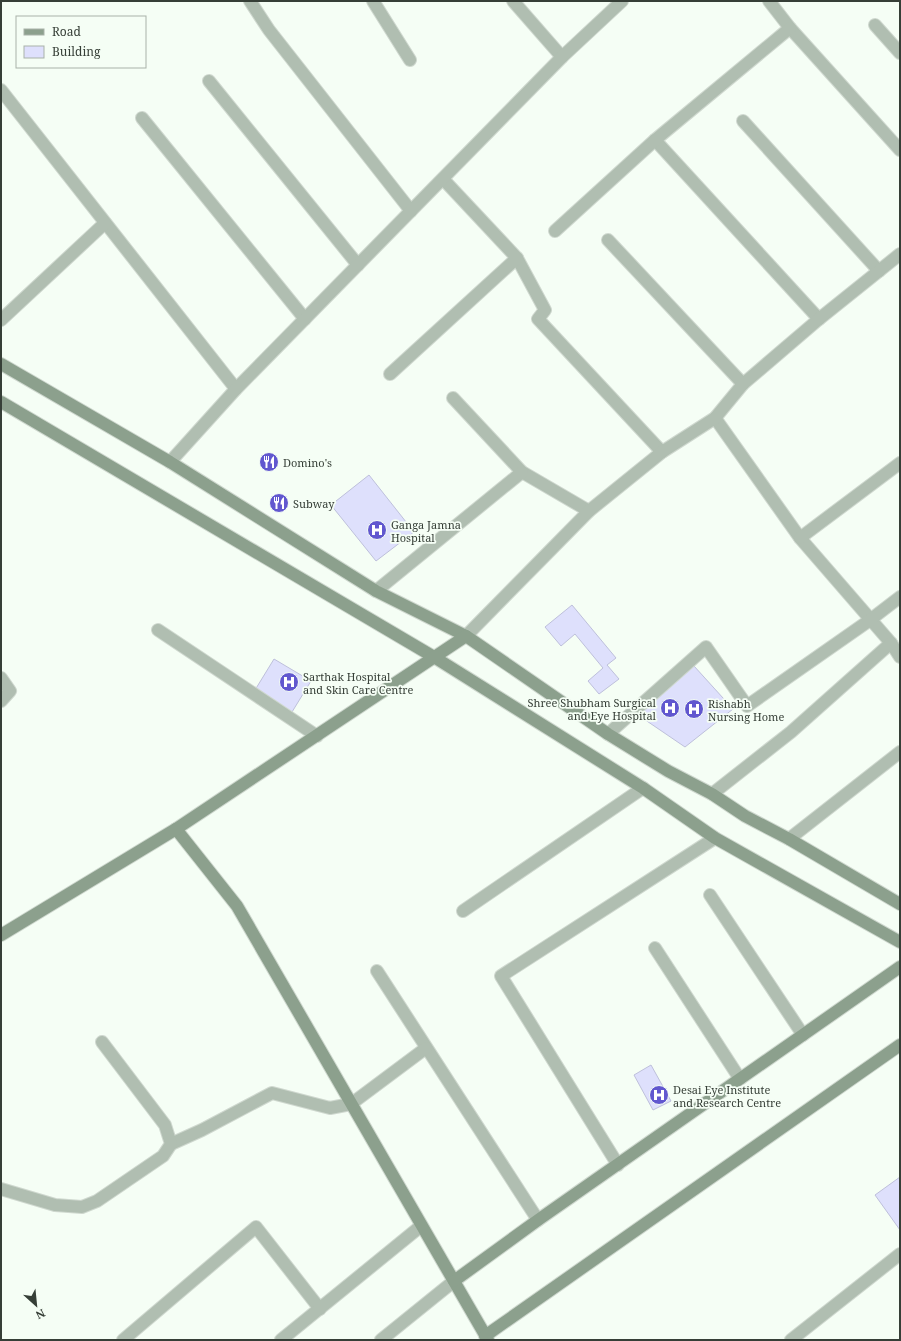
<svg xmlns="http://www.w3.org/2000/svg" width="901" height="1341" font-family="'Noto Serif',serif">
  <style>
    .building { fill: #dee0fc; stroke: #bec0db }
    .lines { fill: none; stroke-linecap: round; stroke-linejoin: round }
    .street-casing { stroke: #cfd8cf; stroke-width: 14 }
    .secondary-casing { stroke: #cfd8cf; stroke-width: 14 }
    .street { stroke: #b0beb1; stroke-width: 12 }
    .secondary { stroke: #8ca08d; stroke-width: 12 }
    .labels { text-anchor: middle; dominant-baseline: central; stroke-width: 3.5; stroke-linejoin: round; paint-order: stroke }
    .poi-label { font-size: 11px; fill: #363f37; stroke: #f5fef5; text-anchor: start }
  </style>
  <rect width="100%" height="100%" fill="#f5fef5"/>
  <g class="building">
    <path d="M369 475 414 532 376 561 331 505Z"/>
    <path d="M572 605 616 658 607 665 619 679 599 694 588 681 603 668 575 634 561 646 545 627Z"/>
    <path d="M274 659 311 681 292 712 255 690Z"/>
    <path d="M694 666 733 709 685 747 638 715Z"/>
    <path d="M651 1065 671 1101 653 1110 634 1075Z"/>
    <path d="M900 1177V1230L875 1195Z"/>
  </g>
  <g class="lines">
    <g class="street-casing">
      <g id="street">
        <path d="M250 1 269 30 411 211"/>
        <path d="M373 1 410 60"/>
        <path d="M513 1 562 57"/>
        <path d="M769 1 790 28 900 150"/>
        <path d="M875 25 900 53"/>
        <path d="M209 81 358 265"/>
        <path d="M1 90 236 389"/>
        <path d="M142 118 305 319"/>
        <path d="M743 121 879 271"/>
        <path d="M655 140 819 319"/>
        <path d="M555 231 655 140 790 28"/>
        <path d="M608 240 743 384"/>
        <path d="M517 258 545 310 538 319 662 452"/>
        <path d="M1 320 105 223"/>
        <path d="M390 374 517 258 443 179"/>
        <path d="M453 398 522 472 589 511"/>
        <path d="M715 418 800 538 891 643 900 657"/>
        <path d="M170 462 236 389 562 57 622 1"/>
        <path d="M800 538 900 463"/>
        <path d="M376 591 522 472"/>
        <path d="M158 630 317 736"/>
        <path d="M466 636 589 511 662 452 715 418 743 384 819 319 900 254"/>
        <path d="M1 678 10 691 1 701"/>
        <path d="M608 734 706 647 747 706 870 620 900 597"/>
        <path d="M712 794 791 732 891 643"/>
        <path d="M789 839 900 752"/>
        <path d="M710 895 803 1035"/>
        <path d="M463 911 643 788"/>
        <path d="M655 948 740 1079"/>
        <path d="M377 971 538 1220"/>
        <path d="M171 1144 202 1130 272 1093 330 1108 351 1104 426 1048"/>
        <path d="M618 1165 501 976 715 838"/>
        <path d="M1 1189 55 1205 82 1207 97 1201 163 1156 171 1144 165 1125 102 1042"/>
        <path d="M123 1340 256 1227 320 1309"/>
        <path d="M281 1340 421 1226"/>
        <path d="M381 1340 454 1281"/>
        <path d="M791 1340 900 1254"/>
      </g>
    </g>
    <g class="secondary-casing">
      <g id="secondary">
        <path d="M1 364 170 462 376 591 466 636 608 734 668 771 712 794 745 816 789 839 900 904"/>
        <path d="M1 402 434 657 643 788 715 838 900 942"/>
        <path d="M176 829 237 906 488 1340"/>
        <path d="M1 935 176 829 466 636"/>
        <path d="M454 1281 538 1220 900 967"/>
        <path d="M485 1336 900 1045"/>
      </g>
    </g>
    <use href="#street" class="street"/>
    <use href="#secondary" class="secondary"/>
  </g>
  <defs>
    <g id="restaurant-disc" transform="scale(1)"><circle r="9.5" fill="#6157cf" stroke="#f5fef5"/><path d="M-5-6h1v4h1v-4h1v4h1v-4h1v5L-1.5 .5V6h-2V.5L-5-1ZM5-6V6H3V1.5H1.5Q1.5-4 5-6Z" fill="#fff"/></g>
    <g id="hospital-disc" transform="scale(1)"><circle r="9.5" fill="#6157cf" stroke="#f5fef5"/><path d="M-5-5h3v3.5h4V-5h3V5h-3V1.5h-4V5h-3Z" fill="#fff"/></g>
  </defs>
  <g fill-rule="evenodd">
    <use href="#restaurant-disc" x="269" y="462"/>
    <use href="#restaurant-disc" x="279" y="503"/>
    <use href="#hospital-disc" x="377" y="530"/>
    <use href="#hospital-disc" x="289" y="682"/>
    <use href="#hospital-disc" x="670" y="708"/>
    <use href="#hospital-disc" x="694" y="709"/>
    <use href="#hospital-disc" x="659" y="1095"/>
  </g>
  <g class="labels">
    <g class="poi-label">
      <text x="283" y="462">Domino's</text>
      <text x="293" y="503">Subway</text>
      <text x="391" y="524">Ganga Jamna<tspan x="391" dy="13">Hospital</tspan></text>
      <text x="303" y="676">Sarthak Hospital<tspan x="303" dy="13">and Skin Care Centre</tspan></text>
      <text x="656" y="702" text-anchor="end">Shree Shubham Surgical<tspan x="656" dy="13">and Eye Hospital</tspan></text>
      <text x="708" y="703">Rishabh<tspan x="708" dy="13">Nursing Home</tspan></text>
      <text x="673" y="1089">Desai Eye Institute<tspan x="673" dy="13">and Research Centre</tspan></text>
    </g>
  </g>
  <rect width="901" height="1341" fill="none" stroke="#363f37" stroke-width="4"/>
  <rect x="16" y="16" width="130" height="52" fill="#f5fef5" stroke="#a9b2a9"/>
  <rect x="24" y="29" width="20" height="6" fill="#8ca08d" stroke="#a9b2a9"/>
  <text x="52" y="36" font-size="12" fill="#363f37">Road</text>
  <rect x="24" y="46" width="20" height="12" fill="#dee0fc" stroke="#a9b2a9"/>
  <text x="52" y="56" font-size="12" fill="#363f37">Building</text>
  <g transform="translate(36 1305) rotate(153)" stroke="#f5fef5" stroke-width="3" paint-order="stroke">
  <path d="M0-3L7 15L0 10L-7 15Z" fill="#363f37"/>
  <text y="-6" font-size="11" font-weight="bold" text-anchor="middle" fill="#363f37">N</text>
  </g>
</svg>
